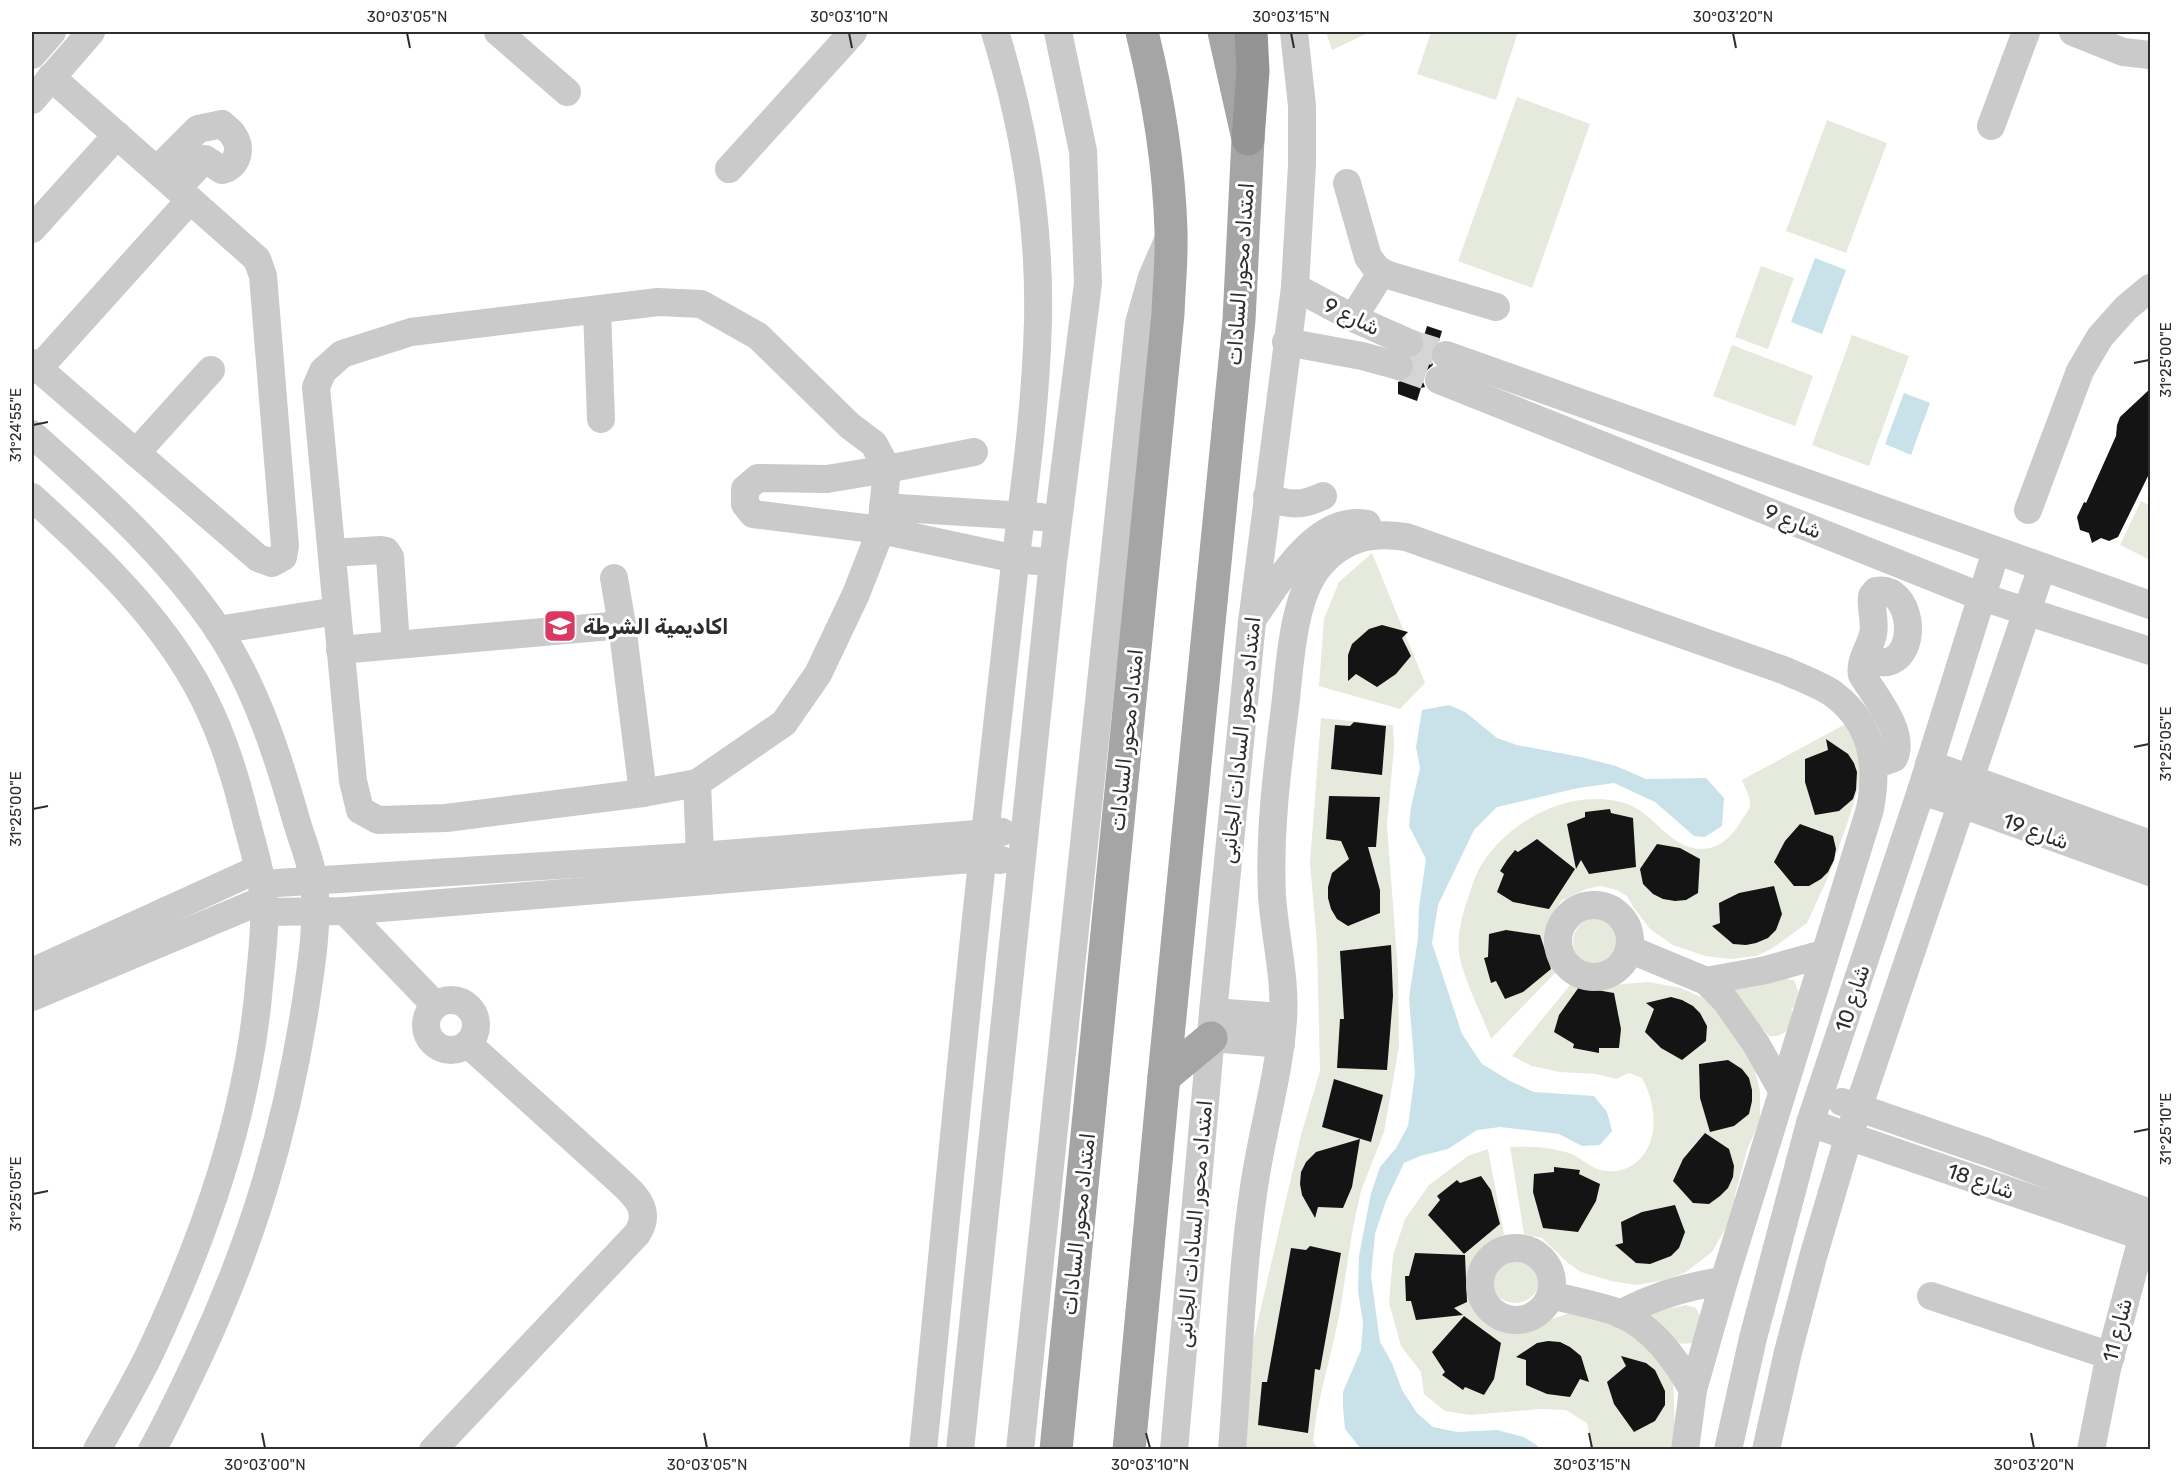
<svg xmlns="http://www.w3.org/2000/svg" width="2182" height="1481" font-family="Rubik,'Noto Naskh Arabic',sans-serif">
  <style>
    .green { fill: #e6eadc }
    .water { fill: #c9e2e9 }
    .building { fill: #141414 }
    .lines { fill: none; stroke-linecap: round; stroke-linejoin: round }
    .minor-tunnel { stroke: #d5d5d5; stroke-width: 28; stroke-dasharray: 28 14; stroke-linecap: butt }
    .minor { stroke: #cacaca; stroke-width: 28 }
    .major { stroke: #a5a5a5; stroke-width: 33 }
    .highway { stroke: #949494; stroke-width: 33 }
    .ticks { fill: none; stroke: #2d2d2d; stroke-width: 2 }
    .labels { text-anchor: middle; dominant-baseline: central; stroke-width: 6; stroke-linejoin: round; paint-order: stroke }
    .street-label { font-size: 21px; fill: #2d2d2d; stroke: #fff }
    .poi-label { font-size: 21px; font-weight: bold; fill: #2d2d2d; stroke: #fff; text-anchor: start }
    .neatline { fill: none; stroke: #2d2d2d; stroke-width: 2 }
    .ticks-label { font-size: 15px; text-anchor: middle; fill: #2d2d2d }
  </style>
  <rect width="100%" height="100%" fill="#fff"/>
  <g class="green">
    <path d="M1326 32H1370L1332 50Z"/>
    <path d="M1431 32H1518L1496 100 1417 74Z"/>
    <path d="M1517 97 1590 124 1532 288 1458 261Z"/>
    <path d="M1827 120 1887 143 1846 253 1786 231Z"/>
    <path d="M1761 266 1794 278 1768 349 1735 337Z"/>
    <path d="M1852 335 1909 356 1869 466 1812 445Z"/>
    <path d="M1732 345 1813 376 1795 426 1713 396Z"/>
    <path d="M2141 501 2150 506V560L2120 545Z"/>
    <path d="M1372 553 1425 683 1400 709 1319 686 1324 619 1339 582Z"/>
    <path d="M1321 718 1393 725 1394 746 1387 825 1398 972 1399 1046 1384 1132 1361 1191 1353 1227 1339 1317 1317 1411 1313 1441 1318 1449 1235 1450 1247 1368 1301 1135 1320 1071 1317 944 1310 863Z"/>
    <path d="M1851 721 1863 773 1847 824 1829 875 1807 923 1773 948 1756 956 1731 959 1705 956 1673 945 1650 929 1634 908 1627 896 1617 890 1600 886 1586 889 1561 901 1554 912 1547 940 1553 961 1559 969 1491 1039C1482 1014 1463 979 1459 953 1457 936 1461 920 1466 904 1471 890 1475 874 1483 862 1513 819 1568 789 1621 802 1653 809 1668 849 1702 849 1720 849 1733 835 1741 821 1744 816 1749 811 1750 806 1751 798 1745 788 1742 780Z"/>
    <circle cx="1598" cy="942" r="25"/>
    <path d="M1779 978 1794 980 1799 993V1006L1791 1009 1796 1016C1789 1028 1785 1038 1769 1036L1727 991Z"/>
    <path d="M1575 979 1599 986 1649 982 1681 988 1701 997 1726 1017 1755 1070 1760 1091V1121L1748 1147 1735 1195 1733 1215 1712 1252 1686 1272 1666 1280 1636 1285 1611 1281 1581 1272 1568 1263 1542 1238 1524 1234 1510 1147C1530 1146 1550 1147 1569 1153 1578 1156 1585 1163 1593 1167 1618 1179 1643 1165 1651 1140 1657 1119 1652 1097 1642 1078L1629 1073 1616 1079 1596 1074 1560 1072 1532 1066 1512 1056Z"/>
    <path d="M1488 1149 1504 1234 1477 1261 1472 1281 1475 1306 1491 1322 1514 1333 1533 1330 1552 1319 1580 1310 1634 1331 1673 1373 1675 1436 1672 1449H1589L1591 1444 1587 1423 1566 1410 1541 1409 1470 1415 1445 1411 1424 1394 1421 1372 1401 1346 1389 1303 1393 1256 1405 1219 1429 1185 1468 1156Z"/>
    <circle cx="1515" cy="1278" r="25"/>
    <path d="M1686 1305 1696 1308 1702 1320 1692 1343C1670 1348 1660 1328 1645 1314Z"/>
  </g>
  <g class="water">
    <path d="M1815 258 1846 270 1822 334 1791 322Z"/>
    <path d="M1904 393 1930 403 1911 455 1885 444Z"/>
    <path d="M1449 705 1465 712 1497 738 1517 745 1581 757 1616 766 1646 779 1706 778 1724 798 1722 826 1705 837 1694 836 1655 802 1614 783 1578 788 1497 807 1474 830 1438 905 1432 943 1462 1034 1482 1064 1510 1081 1534 1092 1594 1096 1607 1112 1612 1131 1600 1145 1582 1146 1559 1134 1500 1127 1477 1130 1448 1149 1420 1156 1404 1163 1386 1201 1375 1234 1371 1276 1380 1342 1392 1363 1402 1390 1417 1413 1433 1427 1457 1432 1497 1430 1524 1437 1538 1446 1539 1449H1361L1345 1429 1343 1407V1392L1361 1350 1363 1323 1358 1291 1359 1256 1371 1193 1380 1167 1396 1148 1408 1126 1415 1073 1409 998 1418 938 1419 907 1426 859 1409 826 1411 807 1420 768 1416 747 1422 710Z"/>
  </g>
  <g class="building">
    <path d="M1427 326 1442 331 1439 341 1431 349 1430 357 1433 365 1424 373 1423 382 1425 387 1421 388 1417 401 1398 394V382L1410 378 1415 371 1413 359 1419 356 1424 349V336Z"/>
    <path d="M2151 388V470L2118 537 2109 541 2101 538 2092 543 2089 533 2080 530 2077 517 2084 502 2086 503 2116 436 2117 425 2120 417Z"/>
    <path d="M1382 625 1408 632 1402 638 1411 656 1396 674 1377 687 1356 674 1348 681V655L1352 644 1369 629Z"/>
    <path d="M1354 722 1386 726 1382 775 1331 769 1335 725 1350 726Z"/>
    <path d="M1826 739 1848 754 1854 763 1857 772 1856 790 1853 799 1839 811 1815 815 1805 782V759L1828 750Z"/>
    <path d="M1329 796 1380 797 1376 847H1368L1380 890V913L1348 926 1337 919 1331 909 1328 898V887L1332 873 1349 859 1341 841 1326 839Z"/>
    <path d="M1610 809 1611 813 1633 818 1636 867 1589 874 1581 860 1576 869 1567 824 1585 817V812Z"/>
    <path d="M1800 824 1833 836 1836 849 1834 860 1828 872 1821 879 1809 886H1794L1774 862 1785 841Z"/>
    <path d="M1537 839 1575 869 1549 909 1513 902 1497 892 1504 874 1500 871 1507 860 1515 850 1518 852Z"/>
    <path d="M1657 844 1680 848 1700 859 1698 893 1686 900 1675 901 1663 899 1653 894 1643 884 1640 869Z"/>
    <path d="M1774 886 1782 914 1776 930 1768 938 1756 943 1746 945 1733 944 1712 926 1720 923 1719 903 1739 893Z"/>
    <path d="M1506 930 1540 935 1551 969 1523 992 1505 999 1496 981 1491 983 1484 958 1488 957 1489 934Z"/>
    <path d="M1391 945 1393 996 1387 1070 1337 1068 1340 1019H1344L1340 951Z"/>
    <path d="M1579 987 1614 993 1621 1029 1619 1048H1599V1053L1573 1048 1574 1044 1554 1032 1559 1015Z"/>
    <path d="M1671 997 1682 1000 1693 1006 1700 1013 1707 1026 1706 1041 1682 1060 1661 1048 1645 1032 1654 1009 1646 1003Z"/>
    <path d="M1728 1060 1742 1069 1749 1078 1752 1090V1101L1749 1114 1734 1126 1710 1132 1700 1098 1699 1064Z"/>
    <path d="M1334 1079 1383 1095 1371 1142 1322 1127Z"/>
    <path d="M1705 1133 1729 1149 1734 1166 1733 1177 1728 1188 1720 1196 1709 1204 1693 1203 1673 1181 1683 1159Z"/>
    <path d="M1360 1139 1352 1187 1343 1208 1318 1207 1315 1218 1302 1195 1300 1184 1301 1172 1306 1162 1316 1152Z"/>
    <path d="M1554 1167 1580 1170 1579 1174 1600 1184 1596 1201 1578 1232 1543 1228 1533 1192 1534 1174 1554 1172Z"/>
    <path d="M1481 1176 1491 1190 1500 1224 1464 1254 1428 1215 1440 1200 1437 1196 1457 1180 1460 1183Z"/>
    <path d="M1675 1205 1685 1232 1679 1248 1671 1256 1650 1264 1636 1263 1615 1245 1623 1243 1621 1222 1642 1212Z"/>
    <path d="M1310 1246 1341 1253 1320 1370 1315 1369 1308 1433 1258 1425 1262 1382H1267L1291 1248 1306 1250Z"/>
    <path d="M1415 1253 1465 1255 1467 1302 1454 1308 1463 1315 1416 1320 1411 1301H1406L1405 1276H1409Z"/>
    <path d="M1464 1316 1501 1343 1494 1379 1484 1395 1465 1387 1463 1390 1442 1375 1445 1372 1432 1352Z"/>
    <path d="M1548 1341 1560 1342 1570 1347 1581 1356 1589 1382 1580 1379 1570 1397 1547 1394 1526 1385V1360L1516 1357 1537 1343Z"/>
    <path d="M1621 1356 1646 1363 1655 1370 1665 1391V1405L1655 1421 1634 1432 1614 1404 1607 1382 1626 1366Z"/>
  </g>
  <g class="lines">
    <g class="minor-tunnel">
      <path d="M1409 343 1446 355"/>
      <path d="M1399 366 1439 380"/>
    </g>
    <g class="minor">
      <path d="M498 32 567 92"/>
      <path d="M2073 32 2123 52 2150 55"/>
      <path d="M32 55 52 32"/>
      <path d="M32 100 91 32"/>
      <path d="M1991 126 2026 32"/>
      <path d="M729 169 853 32"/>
      <path d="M157 170 198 129 222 124C225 128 231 131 233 135 243 148 237 167 222 170L205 159 177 188"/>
      <path d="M1347 183 1368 257 1377 269 1388 275 1496 307"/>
      <path d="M32 229 117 135"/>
      <path d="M1295 287 1353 318 1409 343"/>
      <path d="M658 302 701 304 758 336 850 426 874 444 887 469 881 530 856 594 818 674 784 723 697 783 643 793 446 818 378 820 360 810 353 781 316 387 323 371 342 354 411 332Z"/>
      <path d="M597 310 601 419"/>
      <path d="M1353 318 1382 272"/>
      <path d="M1286 342 1362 356 1399 366"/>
      <path d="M1446 355 2150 605"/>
      <path d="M32 363 258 558 272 563 283 557 285 546 263 276 257 259 51 77"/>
      <path d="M38 369 190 200"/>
      <path d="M1439 380 1982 597 2150 651"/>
      <path d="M32 434C99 494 166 553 217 628 256 687 278 756 297 823 303 843 312 864 314 884 319 924 310 974 304 1014 284 1137 251 1245 198 1358 183 1389 169 1420 152 1450"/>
      <path d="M974 452 887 469 827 479 758 478 745 489V504L753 514 881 530 1016 559 1036 561"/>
      <path d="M136 453 211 370"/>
      <path d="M1267 496C1287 506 1303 506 1323 496"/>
      <path d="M32 497C90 550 147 603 188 670 214 712 231 760 243 808 249 833 258 860 262 886 267 919 262 953 259 986 248 1114 205 1236 151 1351 135 1385 115 1417 97 1450"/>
      <path d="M883 507 1041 517"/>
      <path d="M2028 510 2080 371 2100 337 2126 308 2150 288"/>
      <path d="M332 553 381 550 386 551 390 557 396 645"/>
      <path d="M614 578 622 625 643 793"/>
      <path d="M1254 617C1278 583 1316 514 1367 524"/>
      <path d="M218 630 337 611"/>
      <path d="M340 650 622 625"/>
      <path d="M1863 661C1871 662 1879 663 1887 662 1921 654 1911 584 1876 591L1872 596C1870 608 1876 621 1873 634 1870 648 1859 661 1862 675 1875 696 1906 733 1894 758L1874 765"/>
      <path d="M1929 764 2150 844"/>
      <path d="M697 783 700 856"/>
      <path d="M1921 791 1962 804 2150 872"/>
      <path d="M262 884 700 856 1002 832"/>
      <circle cx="1594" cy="941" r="36"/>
      <path d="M345 911 435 1005"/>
      <path d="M264 912 345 911 983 858 1001 860"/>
      <path d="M1629 949 1706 981 1725 1000 1756 1044 1782 1090"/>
      <path d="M32 972 258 869"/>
      <path d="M1706 981 1766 970 1823 954"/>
      <path d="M32 997 263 900"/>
      <circle cx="451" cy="1025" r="25"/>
      <path d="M1213 1012 1283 1017"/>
      <path d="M1211 1038 1281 1044"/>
      <path d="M1842 1102 1987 1152 2150 1213"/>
      <path d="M1810 1123 2150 1239"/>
      <circle cx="1516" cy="1284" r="36"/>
      <path d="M1551 1295C1573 1301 1598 1305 1619 1313 1653 1327 1676 1360 1693 1390"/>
      <path d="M1931 1296 2111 1356"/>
      <path d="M1620 1314C1654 1296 1686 1286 1724 1281"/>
      <path d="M433 1450 637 1234C654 1208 631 1192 613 1175L468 1044"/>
      <path d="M923 1450C945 1235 964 1021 988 807 997 726 1006 645 1015 564 1025 484 1036 403 1038 321 1040 223 1024 125 995 32"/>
      <path d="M960 1450 1053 562 1088 283 1083 151 1058 32"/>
      <path d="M1020 1450 1139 323 1152 277 1169 238"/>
      <path d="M1174 1450 1213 1012 1252 622 1295 287 1302 165V106L1294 32"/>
      <path d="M1232 1450C1239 1362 1241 1273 1254 1187 1262 1131 1279 1076 1283 1020 1286 978 1275 938 1272 896 1269 833 1277 770 1285 707 1290 667 1292 596 1321 564 1345 537 1372 532 1406 537L1786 671C1801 678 1818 684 1832 693 1872 722 1879 763 1870 809L1724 1281 1693 1390 1685 1450"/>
      <path d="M1728 1450 1753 1338 1810 1123 1921 791 1996 551"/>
      <path d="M1766 1450 1788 1352 1813 1257 1849 1135 2042 567"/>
      <path d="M2091 1450 2107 1369 2147 1220"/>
    </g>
    <g class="major">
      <path d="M1164 1077 1211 1038"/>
      <path d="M1056 1450 1168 314C1169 286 1172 258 1171 231 1169 163 1158 97 1142 32"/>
      <path d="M1129 1450 1164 1077 1239 320 1248 139 1224 32"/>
    </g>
    <path class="highway" d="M1248 139 1253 71 1251 32"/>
  </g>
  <path class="ticks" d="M407 33 410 48M849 33 852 48M1291 33 1294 48M1733 33 1736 48M2134 363 2149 360M33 425 48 422M2134 747 2149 744M33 809 48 806M2134 1132 2149 1129M33 1194 48 1191M262 1433 265 1448M704 1433 707 1448M1146 1433 1150 1448M1589 1433 1592 1448M2031 1433 2034 1448"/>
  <defs>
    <g id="university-square" transform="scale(1.725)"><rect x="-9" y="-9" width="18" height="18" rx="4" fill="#da3a61" stroke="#fff"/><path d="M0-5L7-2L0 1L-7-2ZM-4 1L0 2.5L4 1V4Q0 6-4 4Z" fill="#fff"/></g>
  </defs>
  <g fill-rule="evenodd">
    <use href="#university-square" x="560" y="626"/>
  </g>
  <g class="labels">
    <g class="street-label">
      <text transform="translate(1240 274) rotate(-86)">امتداد محور السادات</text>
      <text transform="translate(1352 316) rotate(26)">شارع 9</text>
      <text transform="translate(1793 521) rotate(22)">شارع 9</text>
      <text transform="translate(1126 740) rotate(-84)">امتداد محور السادات</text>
      <text transform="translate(1240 740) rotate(-84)">امتداد محور السادات الجانبى</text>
      <text transform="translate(2036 831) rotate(20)">شارع 19</text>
      <text transform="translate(1852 998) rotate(-72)">شارع 10</text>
      <text transform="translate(1981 1181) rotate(19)">شارع 18</text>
      <text transform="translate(1078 1224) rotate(-84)">امتداد محور السادات</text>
      <text transform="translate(1194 1224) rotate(-85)">امتداد محور السادات الجانبى</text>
      <text transform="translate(2117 1330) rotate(-76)">شارع 11</text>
    </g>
    <g class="poi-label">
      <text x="583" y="626">اكاديمية الشرطة</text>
    </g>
  </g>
  <rect width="2182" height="1481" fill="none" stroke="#ffffff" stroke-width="66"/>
  <rect x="33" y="33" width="2116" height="1415" class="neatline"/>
  <g class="ticks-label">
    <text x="407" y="22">30°03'05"N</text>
    <text x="849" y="22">30°03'10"N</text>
    <text x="1291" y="22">30°03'15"N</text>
    <text x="1733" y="22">30°03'20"N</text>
    <text transform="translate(2166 360) rotate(-90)" y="5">31°25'00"E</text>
    <text transform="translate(16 425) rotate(-90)" y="5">31°24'55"E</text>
    <text transform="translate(2166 744) rotate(-90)" y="5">31°25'05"E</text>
    <text transform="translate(16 809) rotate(-90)" y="5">31°25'00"E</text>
    <text transform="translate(2166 1129) rotate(-90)" y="5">31°25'10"E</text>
    <text transform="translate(16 1194) rotate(-90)" y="5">31°25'05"E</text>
    <text x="265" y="1470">30°03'00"N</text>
    <text x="707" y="1470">30°03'05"N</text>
    <text x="1150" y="1470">30°03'10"N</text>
    <text x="1592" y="1470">30°03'15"N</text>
    <text x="2034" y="1470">30°03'20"N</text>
  </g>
</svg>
